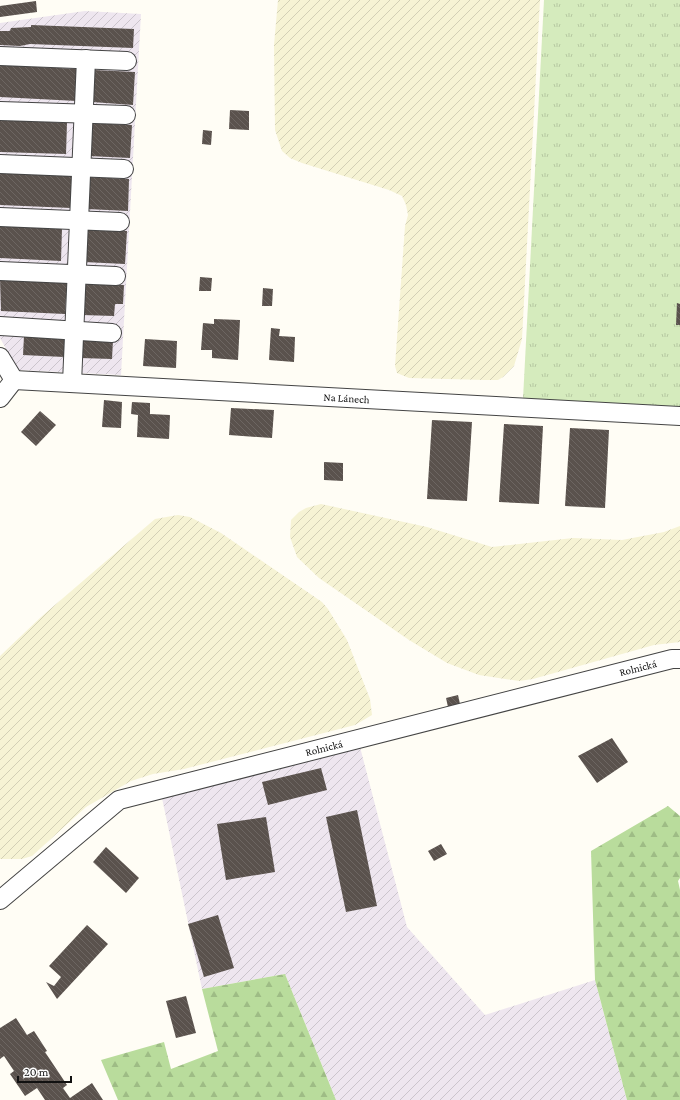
<svg xmlns="http://www.w3.org/2000/svg" width="680" height="1100" font-family="'Crimson Pro',serif">
  <style>
    .industrial { fill: url(#industrial-furrows) }
    .farmland { fill: url(#farmland-furrows) }
    .grass { fill: url(#grass-tufts) }
    .forest { fill: url(#forest-firs) }
    .building { fill: url(#building-back-hatch) }
    .lines { fill: none; stroke-linecap: round; stroke-linejoin: round }
    .minor-casing { stroke: #444; stroke-width: 20 }
    .minor { stroke: #fff; stroke-width: 18 }
    .labels { text-anchor: middle; dominant-baseline: central; stroke-width: 4; stroke-linejoin: round; paint-order: stroke }
    .street-label { font-size: 11px; fill: #111; stroke: #fff }
  </style>
  <defs>
    <pattern id="industrial-furrows" width="10" height="10" patternUnits="userSpaceOnUse"><rect width="10" height="10" fill="#eee6ef"/><path d="M-1 1l2-2M0 10L10 0M9 11l2-2" fill="none" stroke="#cbc4cc"/></pattern>
    <pattern id="farmland-furrows" width="10" height="10" patternUnits="userSpaceOnUse"><rect width="10" height="10" fill="#f6f3d4"/><path d="M-1 1l2-2M0 10L10 0M9 11l2-2" fill="none" stroke="#d2cfb5"/></pattern>
    <pattern id="grass-tufts" width="24" height="20" patternUnits="userSpaceOnUse"><rect width="24" height="20" fill="#d5ebbd"/><path d="M3 7l-1-3M5 7V3M7 7l1-3M15 17l-1-3M17 17v-4M19 17l1-3" fill="none" stroke="#b6c8a1"/></pattern>
    <pattern id="forest-firs" width="22" height="20" patternUnits="userSpaceOnUse"><rect width="22" height="20" fill="#b9dc9c"/><path d="M5 1l3.5 6h-7zM16 11l3.5 6h-7z" fill="#9ebc85"/></pattern>
    <pattern id="building-back-hatch" width="6" height="6" patternUnits="userSpaceOnUse"><rect width="6" height="6" fill="#5a524d"/><path d="M-1 5l2 2M0 0l6 6M5-1l2 2" fill="none" stroke="#6d6662"/></pattern>
  </defs>
  <rect width="100%" height="100%" fill="#fffdf5"/>
  <g class="industrial">
    <path d="M85 11 141 14 121 375 18 370 0 338V23Z"/>
    <path d="M360 747 407 927 485 1015 595 980 627 1100H336L285 974 202 989 162 798Z"/>
  </g>
  <g class="farmland">
    <path d="M278 0H540L522 339 514 366 503 377 498 380H485L409 378 397 373 395 366 405 226 408 215 406 205 402 196 389 190 302 163 290 158 282 151 275 130 274 45Z"/>
    <path d="M321 504 427 527 492 547 573 538 622 540 664 532 680 526V642L654 645 533 679 519 681 479 675 447 663 409 640 319 578 297 557 290 537 291 520 299 512 306 508Z"/>
    <path d="M178 515 190 517 221 533 322 602 328 609 347 640 370 699 372 715 355 725 184 769 153 774 131 781 86 807 32 856 22 859H0V656L41 617 155 519Z"/>
  </g>
  <path class="grass" d="M544 0H680V409L523 399Z"/>
  <g class="forest">
    <path d="M668 806 680 816V878L678 881 680 890V1100H627L595 980 591 851Z"/>
    <path d="M285 974 336 1100H118L101 1060 164 1042 171 1069 218 1051 202 989Z"/>
  </g>
  <g class="building">
    <path d="M36 1 37 12 0 17V6Z"/>
    <path d="M31 25 134 29 133 48 30 44 20 46 0 45V31H10L11 28 31 27Z"/>
    <path d="M0 65 78 69 77 101 0 97Z"/>
    <path d="M94 70 135 72 133 105 92 102Z"/>
    <path d="M230 110 249 111V130L229 129Z"/>
    <path d="M0 119 67 123 66 154 0 152Z"/>
    <path d="M91 123 132 125 130 158 89 156Z"/>
    <path d="M203 130 212 131 211 145 202 144Z"/>
    <path d="M0 172 72 176 71 208 0 205Z"/>
    <path d="M89 177 129 179 128 211 87 209Z"/>
    <path d="M0 225 62 228 61 261 0 258Z"/>
    <path d="M86 229 127 231 125 264 84 262Z"/>
    <path d="M200 277 212 278 211 291H199Z"/>
    <path d="M0 279 67 282 65 314 1 311Z"/>
    <path d="M83 283 124 285 123 304H115L114 316 82 315Z"/>
    <path d="M263 288 273 289 272 306H262Z"/>
    <path d="M677 303 680 304V325H676Z"/>
    <path d="M214 319 240 320 238 360 212 358V350H201L203 323 214 324Z"/>
    <path d="M271 328 280 329 279 336 295 337 294 362 269 360Z"/>
    <path d="M24 336 65 338 64 357 23 355Z"/>
    <path d="M81 339 113 340 112 359 80 358Z"/>
    <path d="M145 339 177 341 176 368 143 366Z"/>
    <path d="M104 400 122 402 121 428 102 427Z"/>
    <path d="M132 402 150 403V414L170 415 169 439 137 437 138 415 131 414Z"/>
    <path d="M231 408 274 410 272 438 229 435Z"/>
    <path d="M40 411 56 425 36 446 21 432Z"/>
    <path d="M432 420 472 422 467 501 427 499Z"/>
    <path d="M504 424 543 426 539 504 499 502Z"/>
    <path d="M570 428 609 430 605 508 565 506Z"/>
    <path d="M324 462 343 463V481L324 480Z"/>
    <path d="M458 695 460 704 448 707 446 698Z"/>
    <path d="M612 738 628 762 597 783 578 756Z"/>
    <path d="M321 768 327 790 268 805 262 782Z"/>
    <path d="M357 810 377 906 346 912 326 817Z"/>
    <path d="M266 817 275 872 226 880 217 824Z"/>
    <path d="M441 844 447 854 434 861 428 851Z"/>
    <path d="M106 847 139 878 126 893 93 862Z"/>
    <path d="M218 915 234 968 204 977 188 924Z"/>
    <path d="M87 925 108 944 57 999 46 982 54 986 61 977 49 966Z"/>
    <path d="M186 996 196 1033 176 1038 166 1001Z"/>
    <path d="M16 1018 27 1035 34 1031 47 1051 45 1052 67 1085 63 1088 70 1098 92 1083 103 1100H45L37 1088 25 1096 10 1074 14 1071 4 1056 0 1059V1028Z"/>
  </g>
  <g class="lines">
    <g class="minor-casing">
      <g id="minor">
        <path d="M0 56 127 61"/>
        <path d="M0 111 126 115"/>
        <path d="M0 164 124 169"/>
        <path d="M0 217 120 222"/>
        <path d="M0 271 116 276"/>
        <path d="M0 326 112 333"/>
        <path d="M0 357 14 380 0 398"/>
        <path id="s1" d="M14 380 680 416"/>
        <path d="M72 383 86 59"/>
        <path id="s2" d="M0 900 119 800 672 659H680"/>
      </g>
    </g>
    <use href="#minor" class="minor"/>
  </g>
  <g class="labels">
    <g class="street-label">
      <text stroke="none"><textPath href="#s1" startOffset="333">Na Lánech</textPath></text>
      <text stroke="none"><textPath href="#s2" startOffset="691">Rolnická</textPath></text>
      <text stroke="none"><textPath href="#s2" startOffset="367">Rolnická</textPath></text>
    </g>
  </g>
  <path d="M18 1076v6h53v-6" fill="none" stroke="#111111" stroke-width="2"/>
  <text x="24" y="1076" font-size="12" fill="#111111" stroke="#ffffff" stroke-width="3" paint-order="stroke">20 m</text>
</svg>
